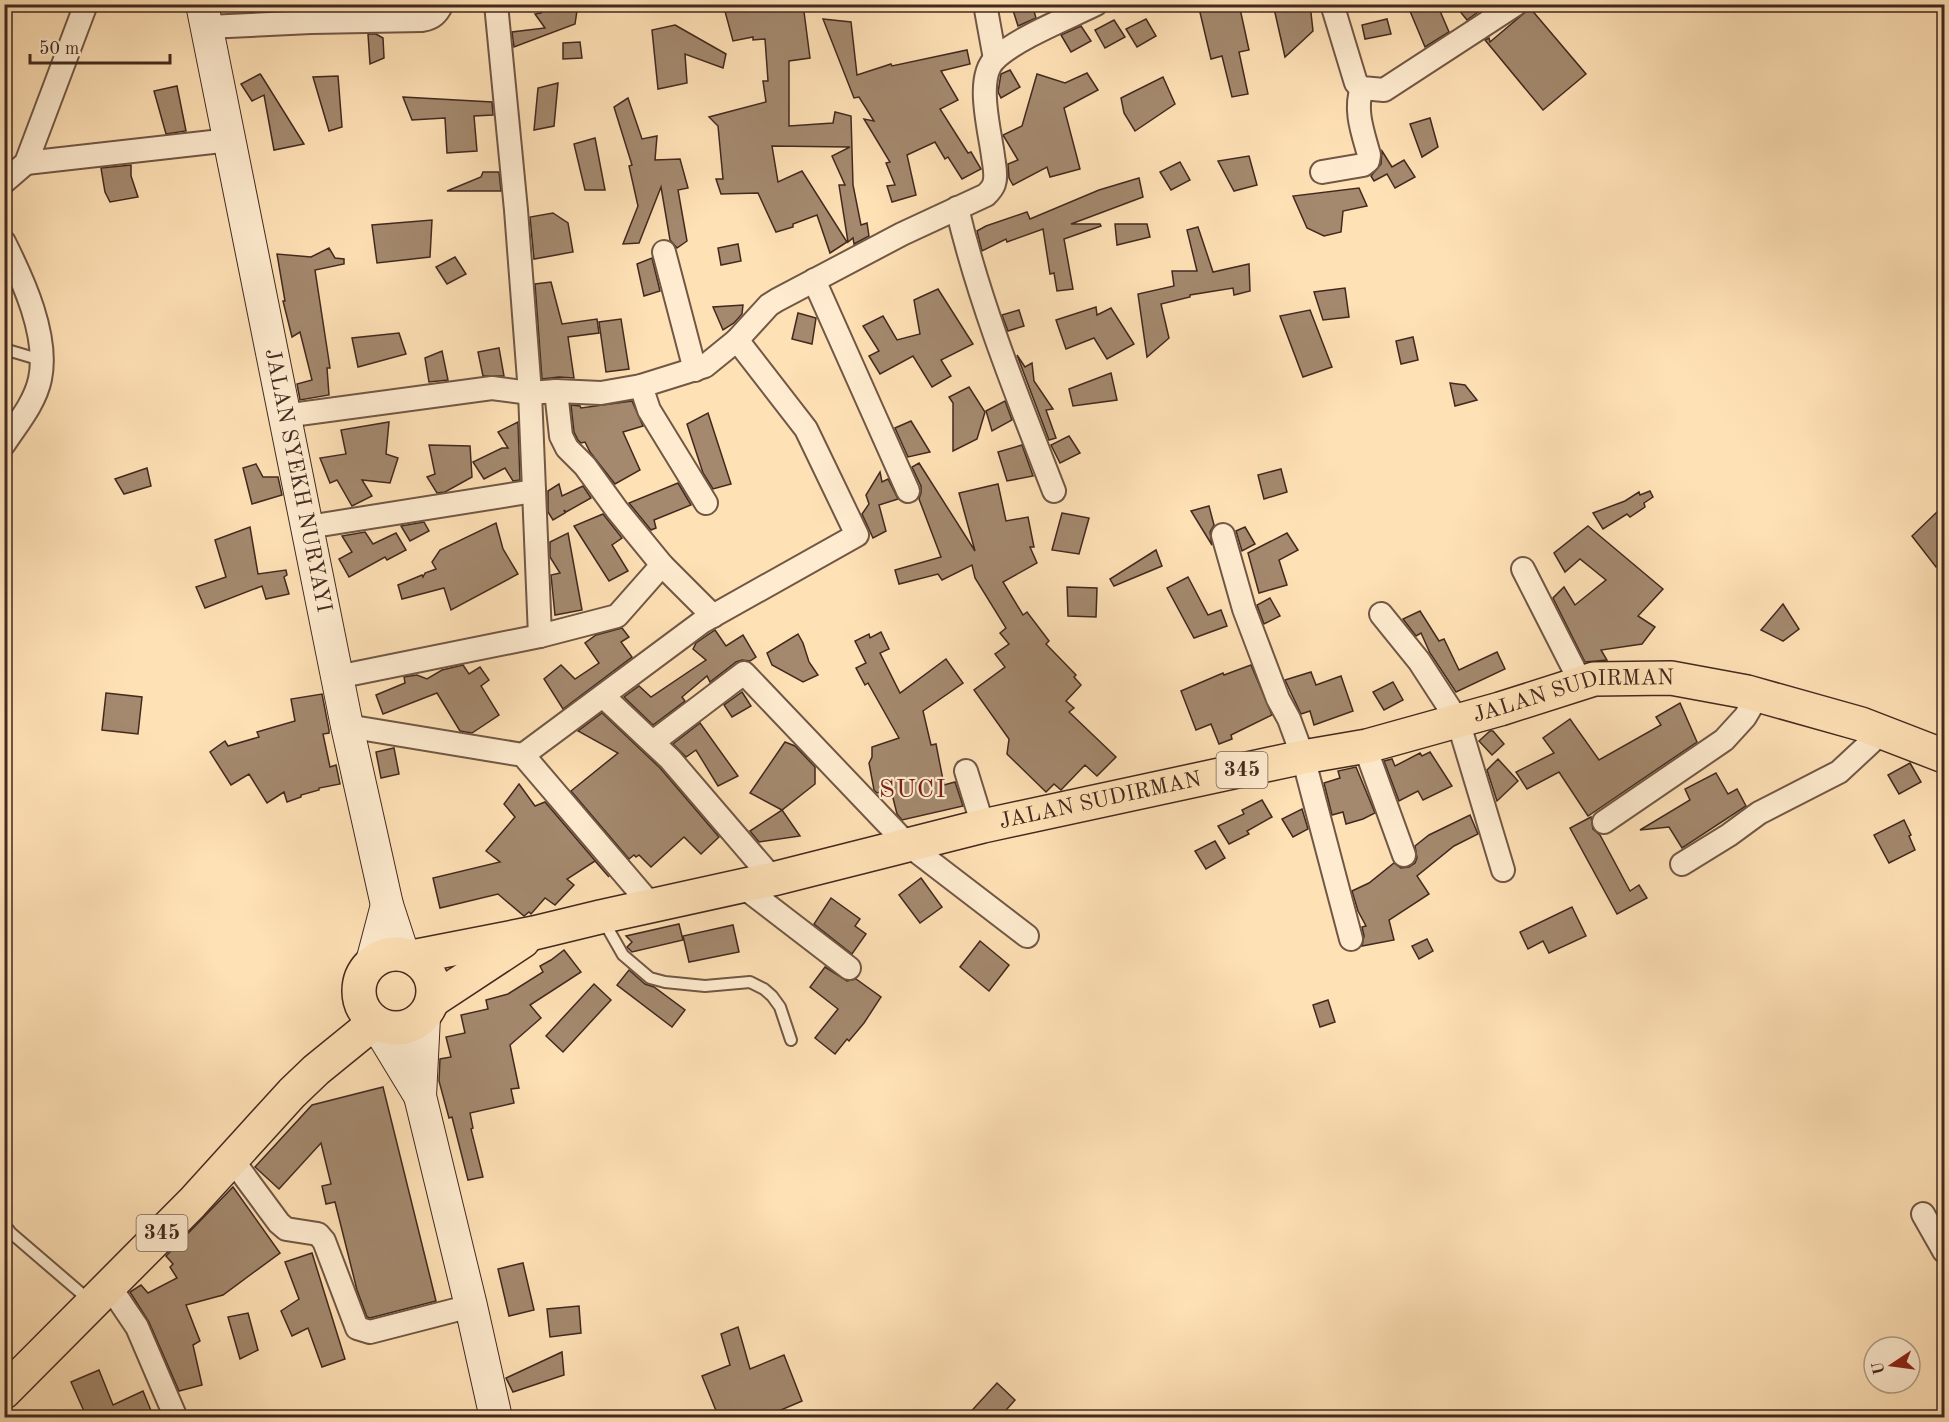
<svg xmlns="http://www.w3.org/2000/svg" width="1949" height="1422" font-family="'Old Standard TT',serif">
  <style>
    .building { fill: #a4896e; stroke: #42291f; stroke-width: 1.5 }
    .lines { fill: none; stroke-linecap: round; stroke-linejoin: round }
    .lane-casing { stroke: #715745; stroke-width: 14 }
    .street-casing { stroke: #715745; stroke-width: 26 }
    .secondary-casing { stroke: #42291f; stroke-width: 34 }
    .primary-casing { stroke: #42291f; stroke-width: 36 }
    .lane { stroke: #ffecd0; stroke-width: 10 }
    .street { stroke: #ffecd0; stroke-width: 22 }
    .secondary { stroke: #ffecd0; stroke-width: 32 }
    .primary { stroke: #ffe1b6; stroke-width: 33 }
    .labels { text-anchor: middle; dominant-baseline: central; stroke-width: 4.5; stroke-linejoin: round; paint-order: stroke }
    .shield { fill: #ffecd0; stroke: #7b6454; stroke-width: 1.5 }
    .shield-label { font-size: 21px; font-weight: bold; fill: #42291f }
    .street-label { font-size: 22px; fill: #42291f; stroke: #ffecd0 }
    .quarter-label { font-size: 26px; letter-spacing: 1.5px; fill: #7a1f14; stroke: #ffecd0 }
  </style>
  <rect width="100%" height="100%" fill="#ffe1b6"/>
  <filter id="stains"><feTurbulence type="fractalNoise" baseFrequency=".00333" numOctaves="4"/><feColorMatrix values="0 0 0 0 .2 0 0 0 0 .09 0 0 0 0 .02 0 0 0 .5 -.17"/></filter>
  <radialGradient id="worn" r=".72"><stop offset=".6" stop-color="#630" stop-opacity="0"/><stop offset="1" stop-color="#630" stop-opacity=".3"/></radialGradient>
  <g class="building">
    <path d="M537 4H578L575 24 514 47 512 32 545 28 535 14 541 13Z"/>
    <path d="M723 4H803L810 58 789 61V126L833 123 835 112 851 116 853 185 861 225 867 223 869 236 854 244 853 238 848 242 839 185H845L832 156 850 147 772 146 778 182 802 171 847 242 830 253 817 215 793 224V227L776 232 758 193 721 194 716 179H723L718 126 709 117 766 102 763 81H768L765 39 753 40V37L733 41Z"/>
    <path d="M1011 4H1032L1036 18 1018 26Z"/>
    <path d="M1198 4H1239L1249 50 1239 52 1248 94 1232 97 1222 56 1211 59Z"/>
    <path d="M1273 4H1310L1313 31 1285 57Z"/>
    <path d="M1407 4H1437L1449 32 1425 47Z"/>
    <path d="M1454 4H1475L1478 12 1467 20Z"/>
    <path d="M1530 8 1586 74 1543 110 1485 40 1489 38 1490 42Z"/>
    <path d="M823 19 851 22 857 75 891 64 892 66 967 50 970 64 941 71 958 100 940 109 968 153 971 152 981 169 962 179 948 157 945 159 935 142 907 155 916 195 892 202 887 186 895 185 886 163 890 162 864 119 874 121 859 97 854 98Z"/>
    <path d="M1146 19 1156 36 1137 47 1126 29Z"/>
    <path d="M1387 19 1391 34 1365 39 1362 25Z"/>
    <path d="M1114 20 1125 37 1105 48 1095 30Z"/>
    <path d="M675 25 726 54 723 68 685 54 687 83 658 89 652 30Z"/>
    <path d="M1081 26 1091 41 1071 52 1061 35Z"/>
    <path d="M368 34H376L383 38 384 58 370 64Z"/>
    <path d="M580 42 582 58 563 59V43Z"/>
    <path d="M1010 70 1020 87 1001 98 998 92 1001 74Z"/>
    <path d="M1087 73 1098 90 1064 108 1080 169 1050 177 1047 167 1013 185 1009 178 1008 164 1018 160 1003 135 1022 126 1037 74 1065 83Z"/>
    <path d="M260 74 261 75 304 144 274 150 264 95 252 101 241 84Z"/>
    <path d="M338 76 342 127 329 131 313 77Z"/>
    <path d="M1163 77 1175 104 1135 131 1124 113 1121 98Z"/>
    <path d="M558 83 554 126 534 130 538 88Z"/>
    <path d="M177 86 186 131 166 134 154 91Z"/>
    <path d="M403 97 492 102 493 115 474 116 477 151 447 153 445 118 412 120Z"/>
    <path d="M628 98 642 139 657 136 655 160 680 159 688 188 678 190 687 241 677 248 670 240 661 187 639 243 623 244 638 206 629 166 632 165 614 107Z"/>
    <path d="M1430 118 1438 147 1422 157 1410 124Z"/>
    <path d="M595 138 605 190H585L574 144Z"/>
    <path d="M1382 151 1392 167 1404 160 1415 177 1395 188 1387 174 1374 181 1371 176 1381 164Z"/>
    <path d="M1249 156 1257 185 1234 191 1218 161Z"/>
    <path d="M1180 162 1190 180 1171 190 1160 172Z"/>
    <path d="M131 165V176L138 197 110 202 105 192 101 168Z"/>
    <path d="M483 172H499L501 191H447L481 177Z"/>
    <path d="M1139 178 1143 197 1071 224H1100L1101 226 1064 239 1073 289 1057 291 1054 273 1050 274 1043 229 1007 242 1006 239 982 251 977 231 986 226 1027 212 1030 219 1099 190Z"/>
    <path d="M1359 188 1367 206 1343 211 1341 232 1324 236 1307 228 1293 196Z"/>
    <path d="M553 213 568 223 573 252 534 259 530 217Z"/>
    <path d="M432 220 430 257 377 263 372 225Z"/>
    <path d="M1115 224H1147L1150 237 1117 245Z"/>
    <path d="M1198 227 1213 272 1249 264 1250 291 1234 295 1233 288 1190 295V297L1161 304 1169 338 1147 357 1138 294 1174 286 1172 271H1197L1187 230Z"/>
    <path d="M738 244 741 261 721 265 718 248Z"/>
    <path d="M329 248 335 258 344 259V264L315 270 330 368H327L329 395 300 400 297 384 312 380 300 332 292 337 283 301H285L277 254 311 257Z"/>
    <path d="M455 257 466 274 447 284 436 267Z"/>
    <path d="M652 258 660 291 644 296 637 264Z"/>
    <path d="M551 282 562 324 597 319 599 333 568 337 574 378 559 377 542 379 535 284Z"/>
    <path d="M1345 288 1349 317 1323 320 1314 292Z"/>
    <path d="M938 289 973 344 941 360 951 376 932 387 913 356 880 374 869 356 879 351 863 326 883 316 897 340 920 334 914 300Z"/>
    <path d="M743 305 742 314 734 323 723 330 713 307Z"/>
    <path d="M1096 307 1097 315 1111 308 1134 344 1107 359 1094 338 1066 349 1056 320Z"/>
    <path d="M1019 310 1024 326 1008 331 1002 315Z"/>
    <path d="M1310 310 1332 367 1303 377 1280 316Z"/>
    <path d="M798 313 816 318 812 344 792 339Z"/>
    <path d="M621 319 629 369 606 372 599 322Z"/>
    <path d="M399 333 406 354 358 367 352 338Z"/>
    <path d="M1413 337 1418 360 1401 364 1396 341Z"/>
    <path d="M499 348 504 376H483L478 352Z"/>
    <path d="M442 351 448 380 429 382 425 358Z"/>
    <path d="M1017 355 1025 367 1032 363 1034 381 1053 409 1046 410 1056 438 1049 440Z"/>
    <path d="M1111 373 1117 400 1073 406 1069 389Z"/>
    <path d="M1450 383 1465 385 1477 400 1455 406Z"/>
    <path d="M969 387 985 412 977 439 953 451V403L949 397Z"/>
    <path d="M632 401 643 426 623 432 640 470 615 484 590 452 585 442 581 443 578 440 574 432 571 405 580 406 581 408Z"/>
    <path d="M1005 401 1012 420 992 431 986 411Z"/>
    <path d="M708 413 731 484 713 489 703 473 687 424Z"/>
    <path d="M911 421 930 452 908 457 895 428Z"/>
    <path d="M389 422 386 454 398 458 390 483 362 480 372 496 352 506 337 480 330 483 320 458 346 454 341 430Z"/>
    <path d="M518 422 520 480 513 481 505 468 484 479 473 462 502 448H508L498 432Z"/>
    <path d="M1069 436 1080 453 1060 463 1051 445Z"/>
    <path d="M429 445 470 446 472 477 445 492 437 493 427 477 435 474Z"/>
    <path d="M1022 445 1033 476 1007 481 998 452Z"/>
    <path d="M919 463 975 551 959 493 998 484 1006 521 1028 517 1034 547H1030L1037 563 1003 582 1023 615 1027 612 1049 641 1046 644 1076 675 1074 677 1081 685 1066 701 1074 708 1069 712 1116 757 1097 776 1085 765 1061 790 1054 784 1046 792 1007 754 1009 739 974 690 1005 667 995 654 1009 644 1000 633 1006 628 975 578 972 565 942 580 938 574 899 584 895 570 941 557 919 499 921 493V486L912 467Z"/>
    <path d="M256 464 263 477H278L282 495 252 504 243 468Z"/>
    <path d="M147 468 151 486 124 494 115 479Z"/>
    <path d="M1281 469 1287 492 1264 499 1258 475Z"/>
    <path d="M880 472 882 482 888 479 898 499 879 505 886 531 873 538 862 514 869 504 866 495Z"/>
    <path d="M678 483 691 505 654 520 656 528 651 530 629 503Z"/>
    <path d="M559 484 562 496 583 486 591 498 566 512 564 510 565 513 553 520 548 512V491Z"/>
    <path d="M1650 491 1653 497 1644 503 1645 507 1630 517 1627 514 1603 529 1593 513 1625 501 1639 492 1640 495Z"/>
    <path d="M1209 506 1214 525 1210 532 1212 545 1191 511Z"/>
    <path d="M1938 511 1944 518V560L1936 567 1912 536Z"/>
    <path d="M1062 513 1089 518 1079 554 1052 550Z"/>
    <path d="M603 514 622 538 612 545 628 571 609 581 574 526Z"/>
    <path d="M424 522 429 531 410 541 401 526Z"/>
    <path d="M496 523 503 549 518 574 451 610 444 588 402 599 398 585 422 575 423 577 425 573 436 569 432 562 440 550Z"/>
    <path d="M1588 526 1663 589 1638 616 1655 627 1642 644 1601 650 1607 660 1585 662 1553 598 1564 587 1575 605 1606 580 1580 559 1565 572 1554 553Z"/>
    <path d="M250 527 258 574 286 570 287 575 284 577 289 594 266 599 262 586 205 608 196 587 226 577 215 540Z"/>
    <path d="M1245 527 1255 544 1242 551 1236 531Z"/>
    <path d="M365 532 373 544 396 533 406 550 387 560 385 557 349 577 339 559 352 552 342 536Z"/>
    <path d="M568 533 582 610 555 615 551 575 560 573 550 557V542Z"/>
    <path d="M1287 533 1298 550 1279 560 1287 585 1259 593 1248 553Z"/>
    <path d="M1156 550 1162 566 1114 586 1110 579Z"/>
    <path d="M1188 577 1208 615 1221 610 1227 626 1194 638 1167 588Z"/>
    <path d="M1067 587 1097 588 1096 617 1068 616Z"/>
    <path d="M1270 598 1280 616 1264 624 1257 605Z"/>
    <path d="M1783 604 1799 629 1783 641 1761 630Z"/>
    <path d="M1420 611 1439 641 1444 639 1459 670 1497 652 1505 669 1456 692 1430 653 1421 633 1416 636 1403 619Z"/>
    <path d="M622 628 629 637 621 642 632 657 563 709 544 679 561 665 575 679 599 663 585 643 596 635Z"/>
    <path d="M715 630 726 646 743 635 756 657 750 661 742 660 736 662 710 682 707 676 682 697 685 701 653 725 624 697 639 686 651 697 706 660 693 649 696 643Z"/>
    <path d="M881 632 889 649 880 653 900 693 946 659 963 683 923 711 931 745 936 744 944 785 955 782 963 806 902 820 897 814 891 790 877 793 874 790 869 763 872 757V747L899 738 868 683 865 685 856 668 866 663 855 641 869 634 870 638Z"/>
    <path d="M798 634 803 643 809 662 818 675 803 682 772 665 767 653Z"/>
    <path d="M463 665 469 674 480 667 489 680 481 686 499 715 472 733 460 731 437 693 383 714 376 695 405 683 404 677 417 675 427 679 442 670Z"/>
    <path d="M1251 665 1272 715 1231 735 1232 739 1219 744 1211 724 1196 730 1181 691 1223 673 1224 675Z"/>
    <path d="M1311 672 1316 685 1341 676 1353 711 1314 725 1310 711 1301 714 1285 680Z"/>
    <path d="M1393 682 1403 700 1384 710 1373 692Z"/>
    <path d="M742 692 751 706 732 717 724 705Z"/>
    <path d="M106 693 142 697 138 734 102 730Z"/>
    <path d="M322 694 329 730V733L323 734 330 767 336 765 340 784 319 788V790L301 795V797L287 802 284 792 267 803 249 774 231 785 210 752 225 741 228 746 259 737 257 732 295 721 291 699Z"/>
    <path d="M1680 703 1697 742 1588 816 1559 772 1527 789 1516 772 1554 753 1543 738 1570 719 1599 760 1661 725 1656 717Z"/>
    <path d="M602 713 660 768 719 837 701 854 684 837 651 867 639 855 636 857 634 855 629 859 571 791 618 753 578 731Z"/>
    <path d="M700 723 738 776 718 786 696 750 686 757 673 744Z"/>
    <path d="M1490 731H1493L1504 744 1492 755 1479 741Z"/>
    <path d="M785 742 795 746 815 767V784L782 810 750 793Z"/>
    <path d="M394 748 399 774 381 778 376 752Z"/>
    <path d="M1430 752 1452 786 1423 800 1418 791 1399 801 1384 761 1392 759 1395 766 1420 753 1422 756Z"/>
    <path d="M1498 759 1518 781 1497 801 1487 770Z"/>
    <path d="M1910 763 1921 782 1899 794 1888 775Z"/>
    <path d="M1356 767 1375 813 1363 819 1346 824 1343 812 1332 815 1324 783 1340 778 1338 771Z"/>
    <path d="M1716 773 1728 794 1737 789 1746 806 1682 848 1669 827 1640 830 1690 800 1685 789Z"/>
    <path d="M519 784 535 806 545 802 609 877 595 861 567 879 574 885 555 905 545 898 531 914 529 912 524 916 498 894 440 908 433 878 500 862 486 851 515 817 504 804Z"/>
    <path d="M1262 800 1272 817 1247 831 1249 834 1229 844 1218 826 1244 814 1242 810Z"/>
    <path d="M1302 809 1308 829 1293 837 1282 819Z"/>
    <path d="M782 810 800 836 759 842 750 831Z"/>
    <path d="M1470 815 1478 834 1454 846 1417 876 1429 894 1389 920 1394 940 1362 946 1364 936 1362 927 1366 926 1358 911 1352 891 1369 883 1394 863 1401 868 1409 867 1415 863 1417 858 1415 846 1429 835Z"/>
    <path d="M1591 817 1593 829 1600 835 1630 891 1639 885 1647 898 1617 914 1570 828Z"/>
    <path d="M1904 820 1911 835 1909 836 1915 850 1889 863 1874 835Z"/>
    <path d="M1215 841 1225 858 1206 869 1195 851Z"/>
    <path d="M921 878 942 907 920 923 899 895Z"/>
    <path d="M831 898 860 919 855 926 866 934 852 954 814 924Z"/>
    <path d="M1572 907 1586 936 1549 953 1543 941 1528 949 1520 932Z"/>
    <path d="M679 924 683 940 632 952 627 947 632 942 626 936Z"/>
    <path d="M733 925 739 952 689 962 683 936Z"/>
    <path d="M1427 939 1433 951 1419 959 1412 946Z"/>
    <path d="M980 941 1009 965 989 991 960 967Z"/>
    <path d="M564 950 581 972 530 1005 541 1018 510 1045 519 1088 511 1089 514 1103 470 1113 473 1128 471 1129 483 1177 468 1180 452 1117 449 1118 439 1081 440 1059 451 1057 446 1037 465 1033 461 1015 488 1009 486 1000 508 994 543 972 540 966 551 960Z"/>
    <path d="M825 967 847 981 856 979 881 997 864 1023 849 1041 847 1039 835 1054 815 1038 838 1009 810 987Z"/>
    <path d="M629 970 645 984 654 987 685 1010 672 1027 617 985Z"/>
    <path d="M594 984 611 1000 563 1052 546 1036Z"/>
    <path d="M1328 1000 1335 1022 1320 1027 1313 1005Z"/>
    <path d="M383 1087 436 1301 370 1318 367 1317 357 1290 335 1202 326 1204 322 1186 331 1184 321 1143 279 1189 255 1167 312 1105Z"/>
    <path d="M233 1187 280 1253 223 1295 186 1305 200 1341 193 1345 202 1385 179 1391 149 1322 130 1292 141 1285 148 1293 177 1278 170 1267 173 1264 166 1256Z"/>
    <path d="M312 1253 345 1359 322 1367 308 1328 292 1336 281 1311 299 1299 285 1262Z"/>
    <path d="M523 1263 534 1310 509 1316 498 1269Z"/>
    <path d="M579 1306 581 1333 550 1337 547 1309Z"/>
    <path d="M248 1313 258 1350 240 1359 228 1317Z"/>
    <path d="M738 1327 750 1369 784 1355 802 1401 762 1418H754L752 1411 735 1418H719L702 1376 730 1365 721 1334Z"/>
    <path d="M562 1352 564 1375 513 1392 506 1378Z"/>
    <path d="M99 1370 113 1405 143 1391 154 1418H87L71 1382Z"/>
    <path d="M997 1383 1015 1400 999 1418H965Z"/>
  </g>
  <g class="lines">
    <g class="lane-casing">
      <g id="lane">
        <path d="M4 349 41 360"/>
        <path d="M603 920 623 955 650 978 665 982 705 986 750 982 764 989 772 996 780 1007 791 1040"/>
        <path d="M4 1224 11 1233 89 1300"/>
      </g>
    </g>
    <g class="street-casing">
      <g id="street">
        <path d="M496 4 516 210 530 393 540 636"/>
        <path d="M985 4 995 59"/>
        <path d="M1332 4 1356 83 1362 88 1384 90 1516 4"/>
        <path d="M207 27 311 22 422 20C433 18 437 14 442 4"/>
        <path d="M26 163 230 140"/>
        <path d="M1322 172 1363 165 1368 161 1369 155C1363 133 1354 110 1362 88"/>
        <path d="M4 182 26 163 86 4"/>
        <path d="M957 208C980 305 1018 398 1054 491"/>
        <path d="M4 242C23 280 49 336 40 379 35 403 17 424 4 444"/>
        <path d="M664 252 695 370"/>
        <path d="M814 280 908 491"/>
        <path d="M641 386 649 410 706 503"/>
        <path d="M556 391 561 436 567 448 585 466 617 510 662 565 713 616"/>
        <path d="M284 416 492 388 530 393 556 391 601 393 641 386 705 366 737 340 769 305 777 300 902 234 986 195C989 192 993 187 994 184 997 176 994 164 993 156 990 131 975 78 995 59 1017 38 1068 18 1096 4"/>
        <path d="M308 527 534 491"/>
        <path d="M1223 535 1244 609 1278 699 1289 719 1303 757 1351 939"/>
        <path d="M1523 569 1581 683"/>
        <path d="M1381 614 1419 661 1458 721 1503 870"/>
        <path d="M337 677 540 636 617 616 662 565"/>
        <path d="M603 696 670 759 773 879"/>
        <path d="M347 726 523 755 651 905"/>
        <path d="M653 742 744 673 907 844 1027 936"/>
        <path d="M1367 746 1370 761 1404 855"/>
        <path d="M523 755 702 622 857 535 806 429 737 340"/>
        <path d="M966 771 983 826"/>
        <path d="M1604 822 1724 740 1745 717 1758 695"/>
        <path d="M1682 864 1729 835 1759 813 1839 772 1882 732"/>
        <path d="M741 885 849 968"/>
        <path d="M231 1158 279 1223 286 1229 318 1234 324 1241 357 1328 370 1332 471 1306"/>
        <path d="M1923 1214 1944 1251"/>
        <path d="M110 1287 137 1327 176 1418"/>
      </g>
    </g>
    <g class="secondary-casing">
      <g id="secondary">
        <path id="s1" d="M202 4 347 726 387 905 403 954"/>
        <path d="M372 962 387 905"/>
        <path d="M424 1017 420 1096 471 1306 496 1418"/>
        <path d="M375 1022 420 1096"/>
      </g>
    </g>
    <g class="primary-casing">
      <g id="primary">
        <circle cx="396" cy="991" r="37"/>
        <path id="s2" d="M412 957 534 933 600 917 773 879 983 826 1303 757 1367 746 1500 709 1594 679 1671 678 1747 692 1861 724 1944 756"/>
        <path d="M432 1001 523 941"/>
        <path d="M4 1392 192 1203 292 1093 316 1070 375 1022"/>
      </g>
    </g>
    <use href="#lane" class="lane"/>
    <use href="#street" class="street"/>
    <use href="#secondary" class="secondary"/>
    <use href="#primary" class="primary"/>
  </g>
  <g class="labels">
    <g class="shield">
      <rect x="1216.5" y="752" width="51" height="36" rx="4.5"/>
      <rect x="136.5" y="1215" width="51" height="36" rx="4.5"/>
    </g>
    <g class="shield-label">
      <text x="1242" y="770">345</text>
      <text x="162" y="1233">345</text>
    </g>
    <g class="street-label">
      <text stroke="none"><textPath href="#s1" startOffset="486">JALAN SYEKH NURYAYI</textPath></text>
      <text stroke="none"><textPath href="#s2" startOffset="1192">JALAN SUDIRMAN</textPath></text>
      <text stroke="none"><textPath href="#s2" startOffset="706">JALAN SUDIRMAN</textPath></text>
    </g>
    <g class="quarter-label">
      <text x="913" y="790">SUCI</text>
    </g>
  </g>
  <rect width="1949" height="1422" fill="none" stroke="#ffe1b6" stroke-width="24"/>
  <rect x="6" y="6" width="1937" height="1410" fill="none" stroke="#42291f" stroke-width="3"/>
  <rect x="12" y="12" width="1925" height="1398" fill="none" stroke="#42291f" stroke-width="1.5"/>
  <g transform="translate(1892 1365) rotate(257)"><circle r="28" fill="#ffecd0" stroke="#b39e89" stroke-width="1.5"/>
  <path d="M0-4.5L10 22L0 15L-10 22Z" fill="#8f2418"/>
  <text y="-9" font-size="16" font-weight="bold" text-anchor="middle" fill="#42291f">U</text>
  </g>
  <path d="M30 54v9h140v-9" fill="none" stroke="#42291f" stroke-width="3"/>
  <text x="39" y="54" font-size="18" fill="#42291f" stroke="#ffecd0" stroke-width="4.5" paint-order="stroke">50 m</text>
  <rect width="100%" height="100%" filter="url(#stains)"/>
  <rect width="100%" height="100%" fill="url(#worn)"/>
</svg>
